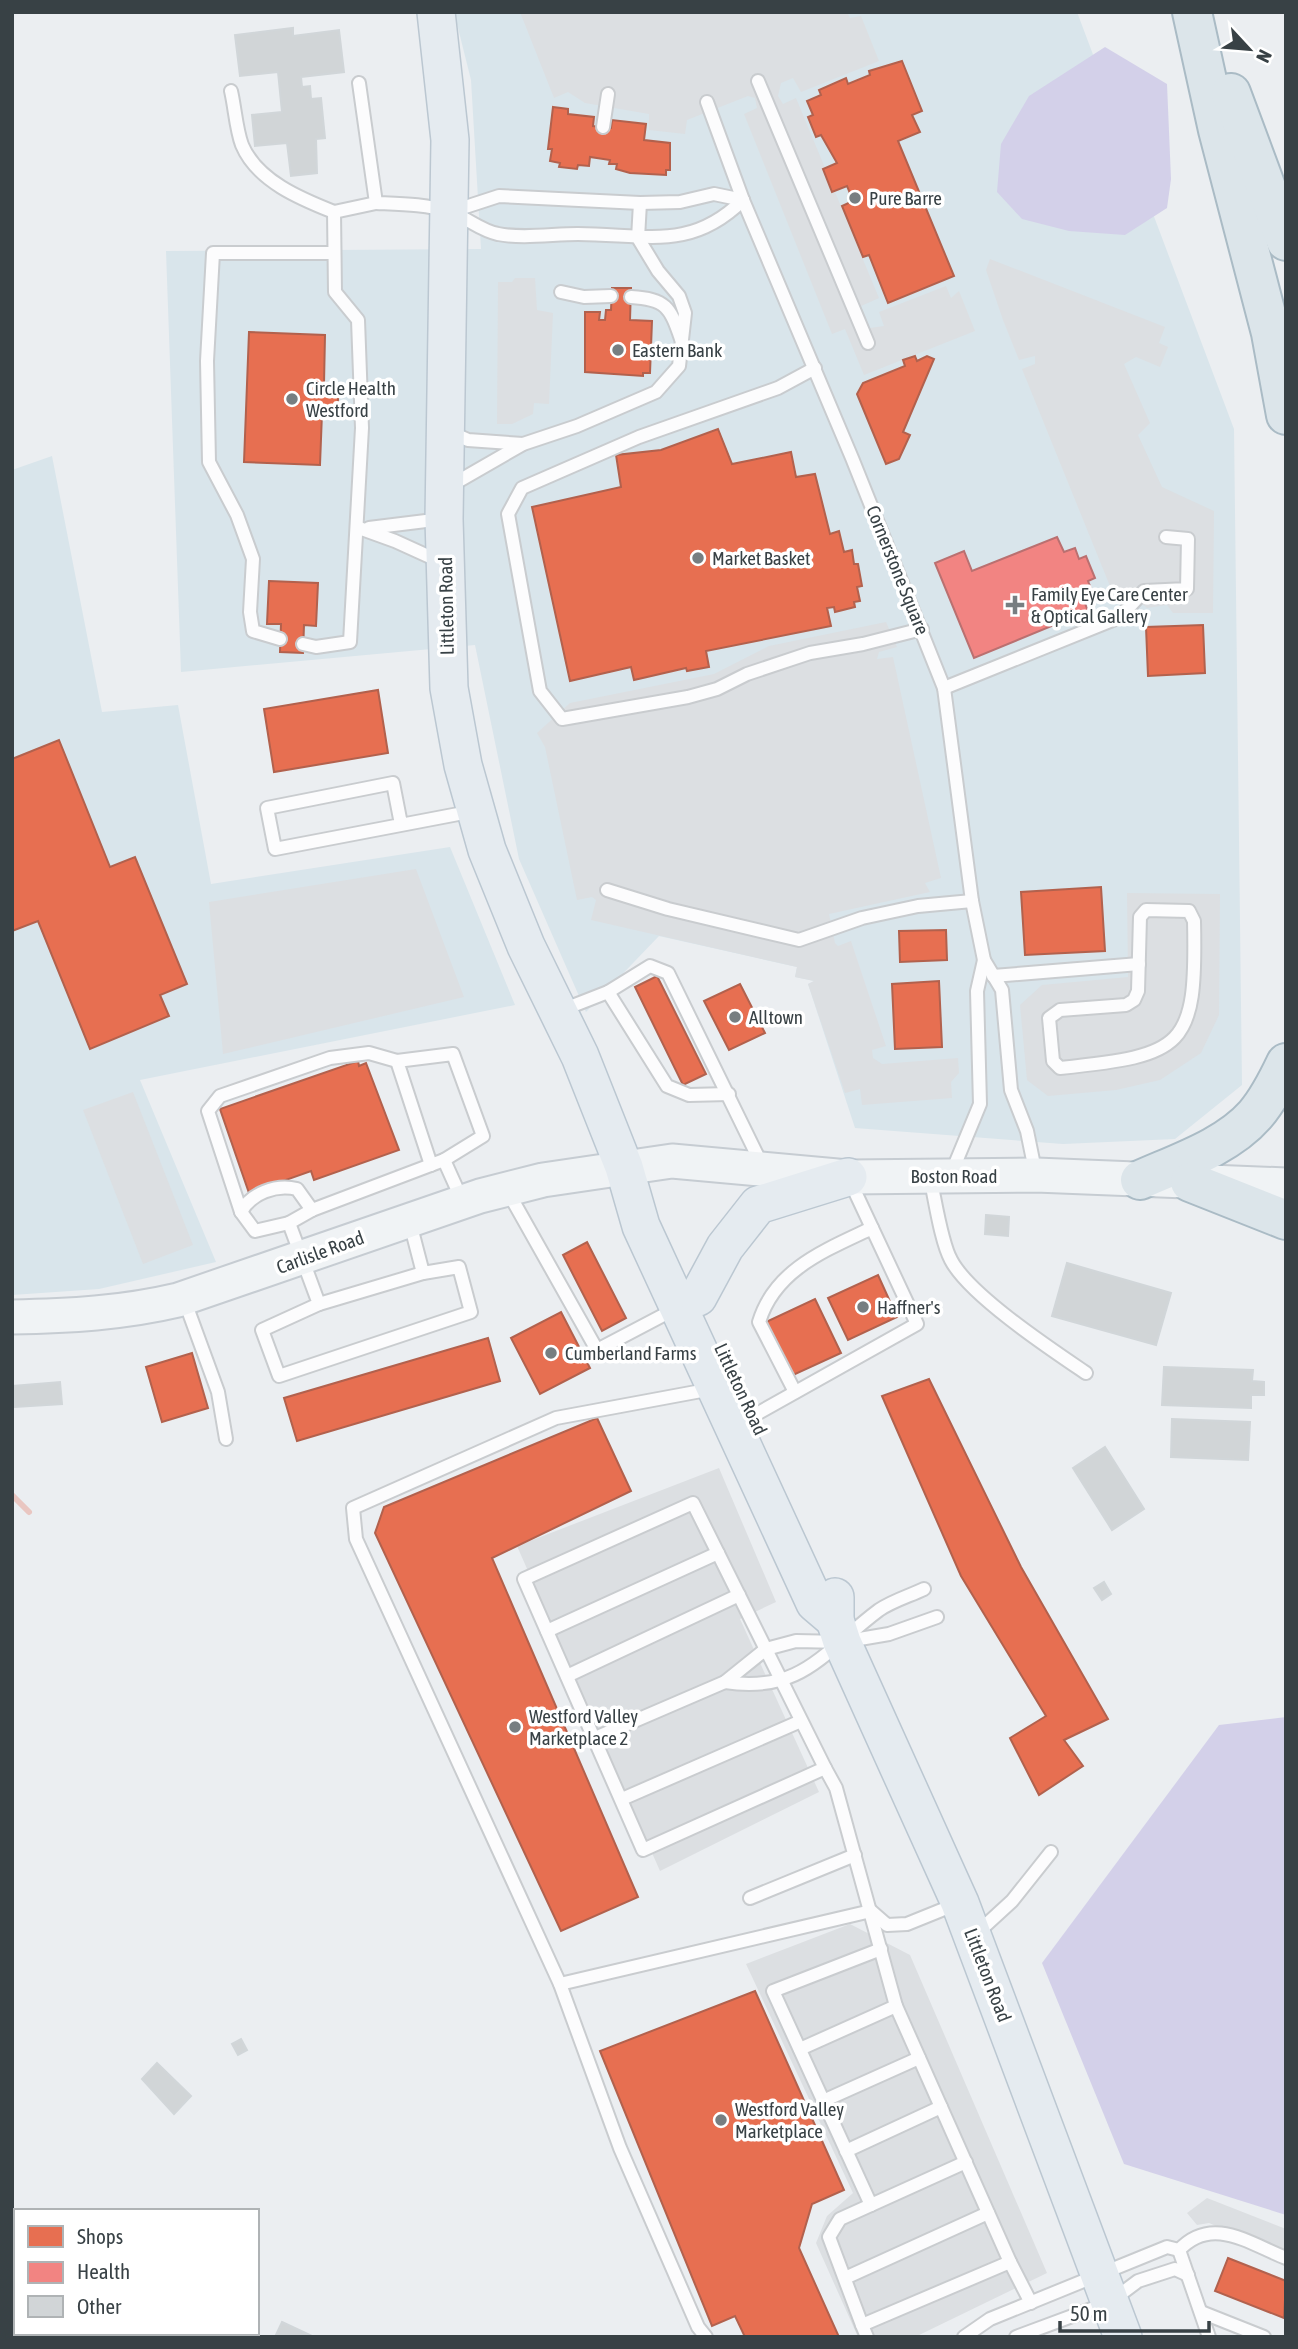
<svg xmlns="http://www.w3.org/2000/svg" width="1298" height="2349" font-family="'Asap Condensed',sans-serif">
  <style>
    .commercial { fill: #d9e5eb }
    .green { fill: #d3d0e9 }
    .parking { fill: #dcdfe2 }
    .shops { fill: #e76f51; stroke: #b2614d; stroke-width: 2 }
    .health { fill: #f28482; stroke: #ba7070; stroke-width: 2 }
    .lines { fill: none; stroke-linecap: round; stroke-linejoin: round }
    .stream { stroke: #e9c6c1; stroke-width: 6 }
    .building { fill: #d1d5d7; stroke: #d1d6d9; stroke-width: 2 }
    .lane-casing { stroke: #c9cccf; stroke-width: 16 }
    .street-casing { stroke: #c9cccf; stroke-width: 26 }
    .secondary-casing { stroke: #c6ccd2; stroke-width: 37 }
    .primary-casing { stroke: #bbc7d1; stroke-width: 40 }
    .highway-casing { stroke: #aabbc5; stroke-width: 42 }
    .lane { stroke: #fcfcfd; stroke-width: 12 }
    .street { stroke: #fcfcfd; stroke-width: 23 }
    .secondary { stroke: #f0f3f5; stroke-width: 33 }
    .primary { stroke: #e5ebf0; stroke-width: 37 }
    .highway { stroke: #dce5ea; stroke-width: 38 }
    .poi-dot { fill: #777e81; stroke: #fff; stroke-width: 2.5 }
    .labels { text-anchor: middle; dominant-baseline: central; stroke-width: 7; stroke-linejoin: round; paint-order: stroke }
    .poi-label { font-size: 19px; fill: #384145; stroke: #fff; text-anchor: start }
    .street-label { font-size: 19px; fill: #384145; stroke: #fff }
  </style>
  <rect width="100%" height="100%" fill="#ebeef1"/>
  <g class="commercial">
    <path d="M454 12H1077L1234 429 1242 1085 1175 1139 1063 1144 855 1128 808 984 814 981 795 977 797 967 659 936 586 1012 519 859 475 645 181 672 166 251 481 249 471 80Z"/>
    <path d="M52 456 102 712 178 705 211 884 450 847 515 1005 140 1080 216 1262 99 1289 12 1295V470Z"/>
  </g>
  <g class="green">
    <path d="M1105 47 1167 84 1171 179 1167 208 1125 235 1069 231 1022 219 997 192 1001 144 1029 96Z"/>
    <path d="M1286 1717V2215L1124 2164 1042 1963 1219 1725Z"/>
  </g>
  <g class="parking">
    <path d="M520 12H847L850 18 861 16 879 61 801 92 793 78 781 83 778 96 783 104 796 98 879 298 861 306 870 328 884 326 879 312 946 286 951 298 959 291 975 331 864 375 845 329 832 334 744 114 757 108 755 98 748 96 687 120 685 134 649 130V114L585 103 568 92 554 98Z"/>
    <path d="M990 259 1165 327 1159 343 1168 347 1160 367 1136 357 1124 364 1150 423 1138 435 1162 487 1214 511 1213 613H1173L1167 605 1147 608 1125 591 1114 596 1022 369 1035 364V356L1019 360 1003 320 986 270Z"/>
    <path d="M515 278H535L537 310 553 313 549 404 534 403 533 414 512 424H497L498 282H512Z"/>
    <path d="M886 622 897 647 879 652 877 659 893 657 941 878 925 883 930 892 829 914 835 943 838 946 851 941 886 1046 872 1050 873 1058 882 1064 958 1058 959 1073 951 1082 952 1098 862 1105 860 1089 845 1093 808 984 814 981 795 977 797 967 591 920 596 900 592 897 577 900 545 747 537 733 570 703 714 674 769 646Z"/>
    <path d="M416 869 464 997 223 1054 209 902Z"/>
    <path d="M1127 893 1220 894 1219 1015 1201 1053 1160 1080 1116 1090 1048 1096 1027 1080 1020 1005 1042 985 1128 977Z"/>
    <path d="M133 1092 193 1245 143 1264 83 1110Z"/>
    <path d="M719 1468 776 1602 740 1619 819 1792 660 1871 517 1546Z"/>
    <path d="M850 1924 910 1955 1047 2273 915 2337H858L816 2243 827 2216 853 2193 746 1964Z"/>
    <path d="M1207 2198 1286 2229V2256L1209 2223 1197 2225 1187 2213Z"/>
  </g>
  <g class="shops">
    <path d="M902 61 922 111 912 115 920 132 898 141 954 276 888 303 869 255 863 257 842 206 853 201 847 186 832 192 823 169 837 163 821 135 816 137 808 117 813 115 807 101 821 95 819 90 846 78 848 84 870 75 869 71Z"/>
    <path d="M553 107 568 109V114L594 117 593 126 611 128 612 120 646 124 644 140 670 143V170H666V175L630 173 616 169 617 164H609L610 160 590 157 589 166 578 165 577 169 559 167 560 163 550 161 552 149H548Z"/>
    <path d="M612 288H631L630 320 652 321 650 373H643V376L585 372V312H600L599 320H605L606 310H611Z"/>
    <path d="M249 332 325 335 324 384 339 385 337 414 322 413 320 465 244 462Z"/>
    <path d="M915 356 917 361 927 356 934 359 903 432 910 435 899 459 886 464 857 394 863 383 905 366 903 360Z"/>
    <path d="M718 429 732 464 791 452 796 477 815 474 830 534 839 531 844 552 852 550 854 564H858L862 586 857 587 860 601 854 602 855 607 835 612 834 607 827 608 831 626 706 651 709 667 687 671 686 668 634 680 631 667 570 681 532 507 621 487 616 455 661 450Z"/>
    <path d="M269 581 318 583 316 626 304 625 303 653 280 652 281 624H267Z"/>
    <path d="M1203 625 1205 673 1148 676 1146 627Z"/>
    <path d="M378 690 388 753 274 772 264 709Z"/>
    <path d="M59 740 110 867 135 857 187 984 160 995 169 1016 90 1049 38 921 12 931V759Z"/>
    <path d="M1101 887 1105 951 1025 955 1021 892Z"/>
    <path d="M946 930 947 960 900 962 899 931Z"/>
    <path d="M657 976 706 1074 683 1085 635 987Z"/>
    <path d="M939 981 942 1047 895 1049 892 984Z"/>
    <path d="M740 984 765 1033 729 1050 704 1001Z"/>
    <path d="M358 1061 359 1066 366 1063 399 1150 314 1180 311 1171 249 1193 220 1109Z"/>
    <path d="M587 1242 626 1318 602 1331 563 1255Z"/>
    <path d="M878 1275 897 1317 848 1340 828 1298Z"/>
    <path d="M815 1299 841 1353 791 1376 766 1322Z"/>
    <path d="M561 1312 590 1368 540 1394 511 1338Z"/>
    <path d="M488 1338 500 1381 297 1441 284 1398Z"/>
    <path d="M192 1353 208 1408 162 1422 146 1367Z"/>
    <path d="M929 1379 1021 1567 1108 1719 1064 1740 1083 1766 1039 1795 1010 1738 1046 1716 961 1576 882 1396Z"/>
    <path d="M597 1418 631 1491 492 1558 638 1897 561 1931 375 1533 384 1507Z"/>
    <path d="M755 1991 844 2190 812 2204 799 2248 839 2337H745L735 2316 712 2326 600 2051Z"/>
    <path d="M1228 2258 1286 2281 1284 2318 1215 2291Z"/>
  </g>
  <path class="health" d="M1057 537 1064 552 1075 548 1079 559 1086 556 1095 578 1088 581 1092 591 1082 596 1088 611 974 658 935 563 964 551 972 571Z"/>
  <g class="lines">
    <path class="stream" d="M12 1495 29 1512"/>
  </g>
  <g class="building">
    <path d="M293 28V36L339 30 344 72 301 77 302 87 310 86 311 99 321 98 325 138 316 139 317 173 291 176 287 143 255 146 252 115 282 112 278 72 240 76 235 35Z"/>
    <path d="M986 1215 1009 1217 1008 1236 985 1234Z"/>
    <path d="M1067 1263 1171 1293 1156 1345 1052 1316Z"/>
    <path d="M1164 1367 1253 1370 1252 1381 1264 1382V1395H1251V1408L1162 1405Z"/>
    <path d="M60 1382 62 1404 15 1407 13 1386Z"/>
    <path d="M1172 1419 1250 1422 1248 1460 1171 1457Z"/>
    <path d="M1105 1447 1144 1509 1112 1530 1073 1468Z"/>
    <path d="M1104 1582 1111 1594 1102 1600 1094 1588Z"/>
    <path d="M241 2039 247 2050 238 2055 232 2044Z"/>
    <path d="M157 2063 191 2096 174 2114 142 2079Z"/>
    <path d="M282 2322 314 2337H275Z"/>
  </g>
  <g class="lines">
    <g class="lane-casing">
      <g id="lane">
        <path d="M758 81 868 343"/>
        <path d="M359 83 376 203C400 204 426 204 450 212 466 217 481 231 498 234 523 239 553 234 578 234 645 234 690 252 743 200"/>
        <path d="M231 91C235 108 236 129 242 145 257 181 301 199 334 212"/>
        <path d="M707 102 743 200 852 458 944 688 972 901 984 960 1002 990 1011 1090 1027 1131 1036 1175"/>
        <path d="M603 127 608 94"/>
        <path d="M453 211 499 196 640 203 680 202 714 194 743 200"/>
        <path d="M561 292 584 297 611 296"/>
        <path d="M631 297C666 299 670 307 681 339"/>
        <path d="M815 368 778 388 639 437 522 488 508 514 540 691 562 719 688 697 717 689 747 674 810 653 863 644 922 629"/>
        <path d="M448 431 468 440 523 444"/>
        <path d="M450 486 523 444 577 426 656 392 679 366 685 313 679 296 658 271 638 238 640 203"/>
        <path d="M359 528 395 541 439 561"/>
        <path d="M369 528 442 519"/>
        <path d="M280 639 253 631 250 612 253 559 237 515 209 462 207 361 213 253H334"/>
        <path d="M303 644 316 647 350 642 362 428 358 320 335 292 334 212 376 203"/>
        <path d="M944 688 1120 617 1144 591 1187 589 1188 539 1166 537"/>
        <path d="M401 824 393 783 267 808 275 849 474 811"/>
        <path d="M607 890 668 909 799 940 862 918 918 906 972 901"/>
        <path d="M1146 910 1189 911 1194 921C1197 1049 1184 1055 1060 1068L1053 1061 1049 1018 1060 1010 1126 1005 1134 1000 1138 991 1140 917Z"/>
        <path d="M993 976 1139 964"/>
        <path d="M608 992 667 1086 689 1095 729 1094"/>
        <path d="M562 1010 608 992 650 966 668 973 762 1165"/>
        <path d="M431 1165 397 1061 453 1054 483 1136 444 1160"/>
        <path d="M951 1174 980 1104 977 991 984 960"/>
        <path d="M930 1177C935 1199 941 1242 951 1260 969 1295 1052 1350 1086 1373"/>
        <path d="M508 1192 597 1350 675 1309"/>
        <path d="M241 1212 208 1111 220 1096 330 1058 369 1053 397 1061"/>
        <path d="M289 1223 255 1231 241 1212C251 1193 276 1184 297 1189L312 1210"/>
        <path d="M410 1223 423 1273 459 1267 471 1312 279 1376 262 1330 319 1304 289 1223 312 1210 444 1160 462 1200"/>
        <path d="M184 1299 218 1392 226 1439"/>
        <path d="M319 1304 423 1273"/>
        <path d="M795 1392 759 1322C775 1269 826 1250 872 1228"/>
        <path d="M753 1416 917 1324 850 1181"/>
        <path d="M693 1503 825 1768 643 1850 524 1579Z"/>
        <path d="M547 1631 718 1553"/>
        <path d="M567 1676 739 1595"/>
        <path d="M725 1682C802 1694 824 1651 879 1610 892 1601 909 1596 924 1589"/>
        <path d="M595 1738 725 1682 766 1649 796 1641 842 1642 889 1634 937 1617"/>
        <path d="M825 1768 836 1788 896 2006 1010 2262 862 2325 867 2337"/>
        <path d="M622 1799 801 1721"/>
        <path d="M750 1898 855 1855"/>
        <path d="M976 1934 1012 1901 1051 1852"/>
        <path d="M560 1984 871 1911 887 1925 907 1924 959 1903"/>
        <path d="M800 2049 896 2006"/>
        <path d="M823 2101 919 2058"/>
        <path d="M846 2151 941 2107"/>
        <path d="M871 2205 773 1991 881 1949"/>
        <path d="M1179 2250C1212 2215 1248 2243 1286 2258"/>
        <path d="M1179 2250 1209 2337"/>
        <path d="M1010 2262 1031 2303"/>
        <path d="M845 2278 988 2213"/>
        <path d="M1201 2312 1264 2337"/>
        <path d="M862 2325 829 2237 840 2219 966 2162"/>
        <path d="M706 2337 698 2327 620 2148 560 1984 356 1539 353 1508 556 1418 712 1389"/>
        <path d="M964 2337 990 2319 1167 2247 1179 2250"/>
        <path d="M1016 2337 1110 2302 1138 2281 1175 2269 1188 2275"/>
      </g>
    </g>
    <g class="street-casing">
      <path id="street" d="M21 2333 27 2337"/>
    </g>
    <g class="secondary-casing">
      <path id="secondary" d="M12 1317C69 1316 123 1313 178 1300L480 1196 543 1180 672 1161 848 1177 1036 1175 1286 1185"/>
    </g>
    <g class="primary-casing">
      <g id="primary">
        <path d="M436 12 450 140 444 519 449 688 463 765 487 850 526 946 580 1056 624 1167 641 1226 815 1603 835 1620"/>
        <path d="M698 1297 725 1247 758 1205 848 1177"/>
        <path d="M835 1597V1620L842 1642 960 1903 1123 2337"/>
      </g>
    </g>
    <g class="highway-casing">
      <g id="highway">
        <path d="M1192 12 1218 130 1271 333 1286 415"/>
        <path d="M1231 93 1286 241"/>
        <path d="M1140 1180C1178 1163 1227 1147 1255 1115 1268 1100 1277 1082 1286 1063"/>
        <path d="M1190 1182 1286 1220"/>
      </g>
    </g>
    <use href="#lane" class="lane"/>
    <use href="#street" class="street"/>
    <use href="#secondary" class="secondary"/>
    <use href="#primary" class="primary"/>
    <use href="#highway" class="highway"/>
  </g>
  <g class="poi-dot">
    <circle cx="855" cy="198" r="7"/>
    <circle cx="618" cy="350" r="7"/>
    <circle cx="292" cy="399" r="7"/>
    <circle cx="698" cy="558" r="7"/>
    <path d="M1011.5 594.5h7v7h7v7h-7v7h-7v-7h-7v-7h7z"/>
    <circle cx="735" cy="1017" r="7"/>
    <circle cx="863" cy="1307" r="7"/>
    <circle cx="551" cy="1353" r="7"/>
    <circle cx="515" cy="1727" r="7"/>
    <circle cx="721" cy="2120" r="7"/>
  </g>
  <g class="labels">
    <g class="poi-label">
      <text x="869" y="198">Pure Barre</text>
      <text x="632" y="350">Eastern Bank</text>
      <text x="306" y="388">Circle Health<tspan x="306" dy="22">Westford</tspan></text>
      <text x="712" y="558">Market Basket</text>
      <text x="1031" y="594">Family Eye Care Center<tspan x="1031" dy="22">&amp; Optical Gallery</tspan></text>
      <text x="749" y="1017">Alltown</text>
      <text x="877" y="1307">Haffner's</text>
      <text x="565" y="1353">Cumberland Farms</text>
      <text x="529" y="1716">Westford Valley<tspan x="529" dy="22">Marketplace 2</tspan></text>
      <text x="735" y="2109">Westford Valley<tspan x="735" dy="22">Marketplace</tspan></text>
    </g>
    <g class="street-label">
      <text transform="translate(898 570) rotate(68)">Cornerstone Square</text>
      <text transform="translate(446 606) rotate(-91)">Littleton Road</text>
      <text x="954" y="1176">Boston Road</text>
      <text transform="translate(320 1252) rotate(-20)">Carlisle Road</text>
      <text transform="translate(741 1389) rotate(65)">Littleton Road</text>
      <text transform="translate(988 1975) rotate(69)">Littleton Road</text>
    </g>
  </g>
  <rect width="1298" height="2349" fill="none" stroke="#384145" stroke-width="28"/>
  <rect x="14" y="2209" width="245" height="126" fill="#ffffff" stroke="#afb3b5" stroke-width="2"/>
  <rect x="28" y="2226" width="35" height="21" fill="#e76f51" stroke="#afb3b5" stroke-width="2"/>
  <text x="77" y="2244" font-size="21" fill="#384145">Shops</text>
  <rect x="28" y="2262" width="35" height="21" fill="#f28482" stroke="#afb3b5" stroke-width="2"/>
  <text x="77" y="2279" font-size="21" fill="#384145">Health</text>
  <rect x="28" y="2296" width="35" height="21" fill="#d1d5d7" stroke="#afb3b5" stroke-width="2"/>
  <text x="77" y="2314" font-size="21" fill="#384145">Other</text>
  <g transform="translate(1249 49) rotate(116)" stroke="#ffffff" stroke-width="5" paint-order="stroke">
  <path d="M0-5L12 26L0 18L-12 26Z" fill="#384145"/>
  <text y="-10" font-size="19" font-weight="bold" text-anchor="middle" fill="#384145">N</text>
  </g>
  <path d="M1060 2321v10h149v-10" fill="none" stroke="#384145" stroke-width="3.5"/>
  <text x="1070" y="2321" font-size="21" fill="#384145" stroke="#ffffff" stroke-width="5" paint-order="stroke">50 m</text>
</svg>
